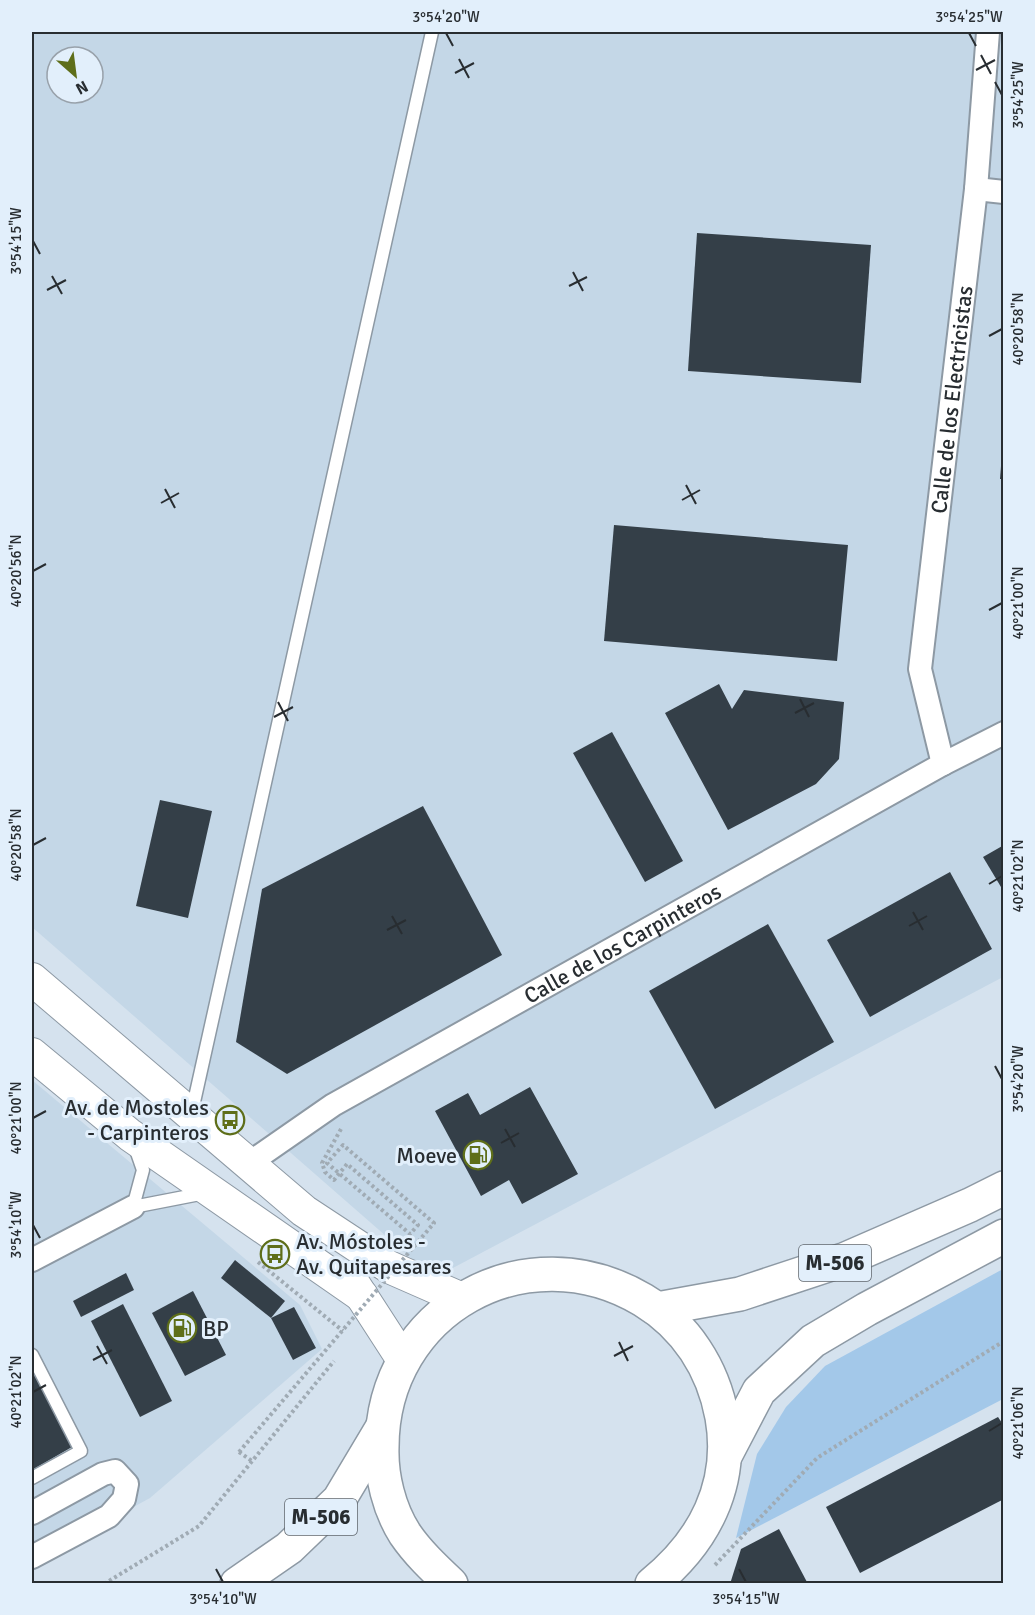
<svg xmlns="http://www.w3.org/2000/svg" width="1035" height="1615" font-family="Signika,sans-serif">
  <style>
    .built { fill: #c4d7e7; fill-rule: evenodd }
    .green { fill: #a3c8e9 }
    .building { fill: #343f48 }
    .lines { fill: none; stroke-linecap: round; stroke-linejoin: round }
    .lane-casing { stroke: #8d99a4; stroke-width: 15 }
    .street-casing { stroke: #8d99a4; stroke-width: 26 }
    .secondary-casing { stroke: #8d99a4; stroke-width: 34 }
    .primary-casing { stroke: #8d99a4; stroke-width: 36 }
    .path { stroke: #a0abb4; stroke-width: 4; stroke-dasharray: 3 3; stroke-linecap: butt }
    .lane { stroke: #fff; stroke-width: 12 }
    .street { stroke: #fff; stroke-width: 22 }
    .secondary { stroke: #fff; stroke-width: 32 }
    .primary { stroke: #fff; stroke-width: 33 }
    .path-bridge { stroke: #a0abb4; stroke-width: 4; stroke-dasharray: 3 3; stroke-linecap: butt }
    .ticks { fill: none; stroke: #282d31; stroke-width: 2 }
    .labels { text-anchor: middle; dominant-baseline: central; stroke-width: 6; stroke-linejoin: round; paint-order: stroke }
    .shield { fill: #e2effb; stroke: #60676e; stroke-width: 1.5 }
    .shield-label { font-size: 21px; font-weight: bold; fill: #282d31 }
    .street-label { font-size: 22px; fill: #282d31; stroke: #e2effb }
    .poi-label { font-size: 22px; fill: #282d31; stroke: #e2effb; text-anchor: end }
    .neatline { fill: none; stroke: #282d31; stroke-width: 2 }
    .ticks-label { font-size: 15px; text-anchor: middle; fill: #282d31 }
  </style>
  <rect width="100%" height="100%" fill="#d5e2ee"/>
  <g class="built">
    <path d="M32 32H1003V977L434 1278 32 927ZM57 57H93V93H57Z"/>
    <path d="M32 1080 300 1305 322 1349 150 1498 32 1562Z"/>
  </g>
  <path class="green" d="M1003 1269V1399L736 1538 757 1454 786 1407 825 1366Z"/>
  <g class="building">
    <path d="M697 233 871 245 861 383 688 371Z"/>
    <path d="M1002 454H1004V479H1000Z"/>
    <path d="M614 525 848 545 837 661 604 641Z"/>
    <path d="M719 684 732 709 744 690 844 702 839 759 816 784 728 830 665 713Z"/>
    <path d="M612 732 683 861 645 882 573 753Z"/>
    <path d="M160 800 212 811 188 918 136 906Z"/>
    <path d="M423 806 502 955 287 1074 236 1042 262 889Z"/>
    <path d="M1004 845V892L983 857Z"/>
    <path d="M950 872 992 949 870 1017 827 940Z"/>
    <path d="M768 924 834 1042 715 1109 649 991Z"/>
    <path d="M530 1087 578 1174 522 1204 509 1180 481 1196 435 1111 468 1093 480 1115Z"/>
    <path d="M235 1260 285 1301 271 1318 221 1278Z"/>
    <path d="M126 1273 134 1290 81 1317 73 1301Z"/>
    <path d="M193 1291 226 1355 185 1376 152 1313Z"/>
    <path d="M123 1304 172 1401 140 1417 91 1321Z"/>
    <path d="M294 1307 316 1348 293 1360 271 1318Z"/>
    <path d="M32 1370 72 1447 32 1470Z"/>
    <path d="M998 1417 1004 1426V1499L860 1573 826 1507Z"/>
    <path d="M779 1529 808 1584H730L741 1549Z"/>
  </g>
  <g class="lines">
    <g class="lane-casing">
      <g id="lane">
        <path d="M192 1111 432 32"/>
        <path d="M135 1147 143 1170 133 1207 205 1193"/>
        <path d="M32 1355 81 1451 32 1478"/>
      </g>
    </g>
    <g class="street-casing">
      <g id="street">
        <path d="M976 189 1004 192"/>
        <path id="s1" d="M943 764 920 669 976 189 988 32"/>
        <path id="s2" d="M248 1164 333 1105 943 764 1004 733"/>
        <path d="M32 1260 133 1207"/>
        <path d="M32 1513 103 1474 115 1471 127 1484 124 1499 109 1516 32 1557"/>
      </g>
    </g>
    <g class="secondary-casing">
      <g id="secondary">
        <path d="M32 979 304 1211 389 1267 462 1299"/>
        <path d="M32 1054 130 1135 362 1296"/>
        <path d="M350 1278 403 1360"/>
      </g>
    </g>
    <g class="primary-casing">
      <g id="primary">
        <path d="M657 1309 740 1294 846 1259 970 1205 1004 1188"/>
        <path d="M725 1456 759 1391 813 1341 867 1309 1004 1236"/>
        <path d="M237 1584 289 1548 339 1500 382 1428"/>
        <path d="M451 1584C434 1568 418 1553 405 1534 389 1509 381 1476 382 1447 382 1310 526 1230 643 1300 686 1326 713 1368 722 1417 734 1485 704 1542 652 1584"/>
      </g>
    </g>
    <g class="path">
      <path d="M341 1129 322 1163 325 1172 334 1180 347 1164"/>
      <path d="M258 1262 343 1331"/>
      <path d="M239 1452 252 1461"/>
      <path d="M715 1565 817 1458 1004 1341"/>
      <path d="M104 1584 199 1526 334 1361"/>
    </g>
    <use href="#lane" class="lane"/>
    <use href="#street" class="street"/>
    <use href="#secondary" class="secondary"/>
    <use href="#primary" class="primary"/>
    <path class="path-bridge" d="M239 1452 434 1223 343 1145 327 1163 410 1234 418 1225 347 1164"/>
  </g>
  <path class="ticks" d="M446 33 453 46M969 33 976 46M981 55 991 74M459 59 469 78M976 70 995 60M455 73 474 63M995 82 1002 95M33 241 40 254M573 272 583 291M52 276 62 294M569 286 587 277M47 290 66 280M989 336 1002 329M686 485 696 504M165 489 175 508M682 500 700 490M161 503 179 493M33 571 46 564M989 610 1002 603M800 699 809 717M278 702 288 721M795 713 814 703M274 717 293 707M33 845 46 838M989 884 1002 876M913 912 923 930M392 916 402 934M909 926 927 916M387 930 406 920M995 1066 1002 1079M33 1118 46 1111M505 1129 515 1147M501 1143 519 1133M33 1225 40 1238M619 1342 628 1361M97 1346 107 1364M614 1356 633 1346M93 1360 112 1350M33 1392 46 1385M989 1431 1002 1423M216 1569 223 1582M739 1569 746 1582"/>
  <defs>
    <g id="bus-ring" transform="scale(1.5)"><circle r="9.5" fill="#e2effb" stroke="#5e6e19" stroke-width="1.5"/><path d="M-5-6H5V4H4V6H2V4H-2V6H-4V4H-5ZM-3.5-4V0h7V-4ZM-3.5 1.2v1.5H-2V1.2ZM2 1.2v1.5H3.5V1.2Z" fill="#5e6e19"/></g>
    <g id="fuel-ring" transform="scale(1.5)"><circle r="9.5" fill="#e2effb" stroke="#5e6e19" stroke-width="1.5"/><path d="M-5.5-6h7V0h2V4h1.3V-2.5L3-4.5l.8-.8L6-3V5H2.5V1h-1V6h-7ZM-4.2-4.7v3.2H.2V-4.7Z" fill="#5e6e19"/></g>
  </defs>
  <g fill-rule="evenodd">
    <use href="#bus-ring" x="230" y="1120"/>
    <use href="#fuel-ring" x="478" y="1155"/>
    <use href="#bus-ring" x="275" y="1254"/>
    <use href="#fuel-ring" x="182" y="1328"/>
  </g>
  <g class="labels">
    <g class="shield">
      <rect x="799" y="1245" width="72" height="36" rx="4.5"/>
      <rect x="285" y="1499" width="72" height="36" rx="4.5"/>
    </g>
    <g class="shield-label">
      <text x="835" y="1263">M-506</text>
      <text x="321" y="1517">M-506</text>
    </g>
    <g class="street-label">
      <text stroke="none"><textPath href="#s1" startOffset="369">Calle de los Electricistas</textPath></text>
      <text stroke="none"><textPath href="#s2" startOffset="435">Calle de los Carpinteros</textPath></text>
    </g>
    <g class="poi-label">
      <text x="209" y="1107">Av. de Mostoles<tspan x="209" dy="25">- Carpinteros</tspan></text>
      <text x="457" y="1155">Moeve</text>
      <text x="296" y="1241" text-anchor="start">Av. Móstoles -<tspan x="296" dy="25">Av. Quitapesares</tspan></text>
      <text x="203" y="1328" text-anchor="start">BP</text>
    </g>
  </g>
  <rect width="1035" height="1615" fill="none" stroke="#e2effb" stroke-width="66"/>
  <g transform="translate(75 75) rotate(152)"><circle r="28" fill="#e2effb" stroke="#98a1aa" stroke-width="1.5"/>
  <path d="M0-4.5L10 22L0 15L-10 22Z" fill="#5e6e19"/>
  <text y="-9" font-size="16" font-weight="bold" text-anchor="middle" fill="#282d31">N</text>
  </g>
  <rect x="33" y="33" width="969" height="1549" class="neatline"/>
  <g class="ticks-label">
    <text x="446" y="22">3°54'20"W</text>
    <text x="969" y="22">3°54'25"W</text>
    <text transform="translate(1018 95) rotate(-90)" y="5">3°54'25"W</text>
    <text transform="translate(16 241) rotate(-90)" y="5">3°54'15"W</text>
    <text transform="translate(1018 329) rotate(-90)" y="5">40°20'58"N</text>
    <text transform="translate(16 571) rotate(-90)" y="5">40°20'56"N</text>
    <text transform="translate(1018 603) rotate(-90)" y="5">40°21'00"N</text>
    <text transform="translate(16 845) rotate(-90)" y="5">40°20'58"N</text>
    <text transform="translate(1018 876) rotate(-90)" y="5">40°21'02"N</text>
    <text transform="translate(1018 1079) rotate(-90)" y="5">3°54'20"W</text>
    <text transform="translate(16 1118) rotate(-90)" y="5">40°21'00"N</text>
    <text transform="translate(16 1225) rotate(-90)" y="5">3°54'10"W</text>
    <text transform="translate(16 1392) rotate(-90)" y="5">40°21'02"N</text>
    <text transform="translate(1018 1423) rotate(-90)" y="5">40°21'06"N</text>
    <text x="223" y="1604">3°54'10"W</text>
    <text x="746" y="1604">3°54'15"W</text>
  </g>
</svg>
